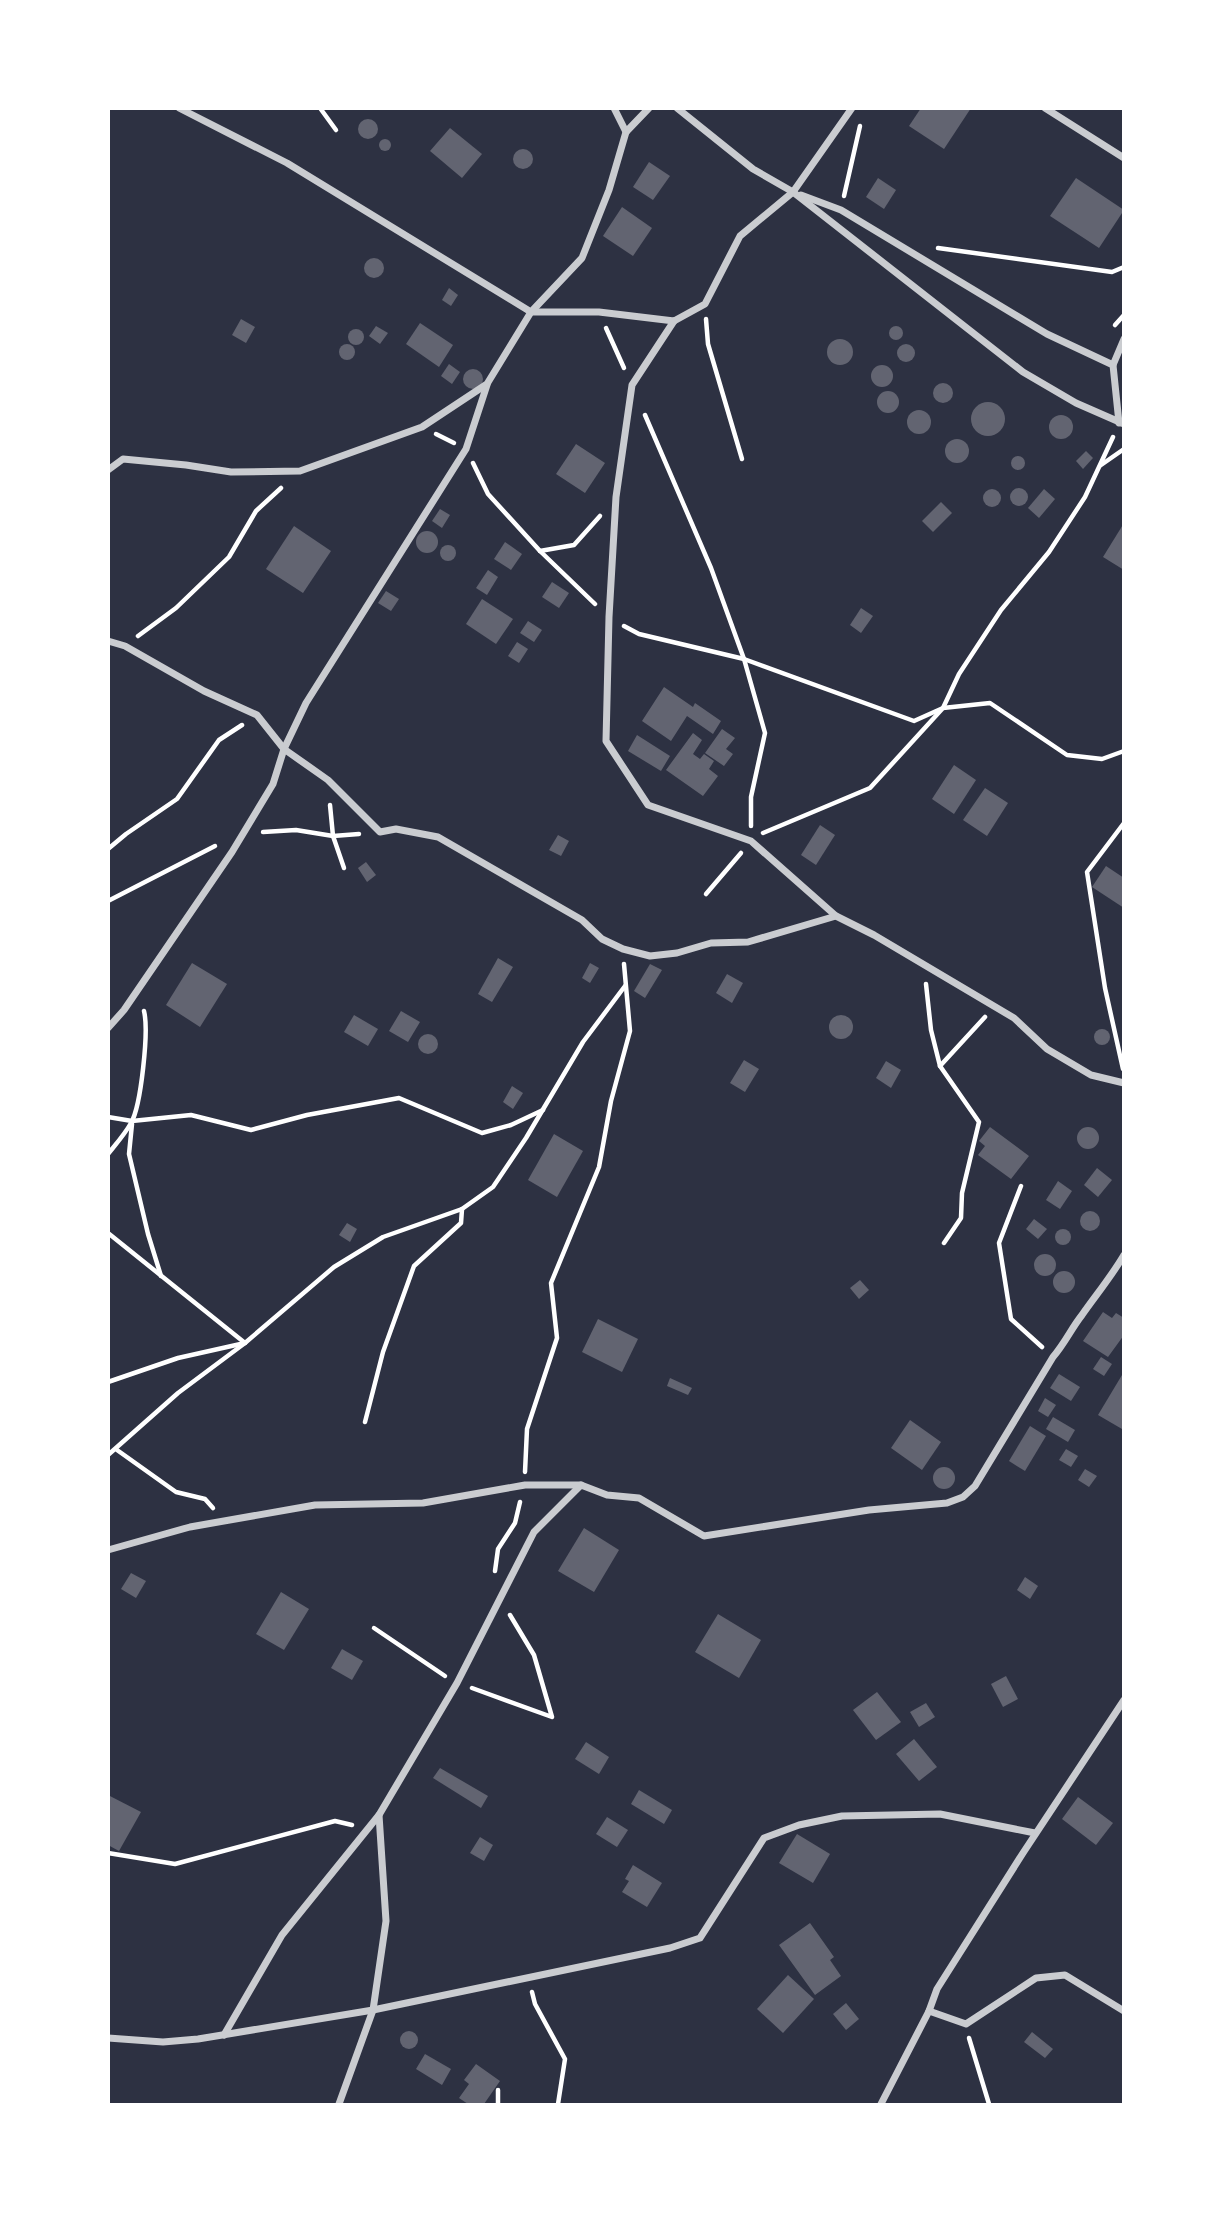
<svg xmlns="http://www.w3.org/2000/svg" width="1232" height="2213" font-family="Quicksand,sans-serif">
  <style>
    .building { fill: #626471 }
    .lines { fill: none; stroke-linecap: round; stroke-linejoin: round }
    .path { stroke: #fff; stroke-width: 4.5 }
    .minor { stroke: #caccd0; stroke-width: 7 }
  </style>
  <rect width="100%" height="100%" fill="#2d3142"/>
  <g class="building">
    <path d="M921 108H971L944 149 909 126Z"/>
    <circle cx="368" cy="129" r="10"/>
    <path d="M450 128 482 154 462 178 430 151Z"/>
    <circle cx="385" cy="145" r="6"/>
    <circle cx="523" cy="159" r="10"/>
    <path d="M649 162 670 176 653 200 633 187Z"/>
    <path d="M878 178 896 190 884 209 866 197Z"/>
    <path d="M1076 178 1124 210 1099 248 1050 216Z"/>
    <path d="M622 207 652 228 633 256 603 236Z"/>
    <circle cx="374" cy="268" r="10"/>
    <path d="M449 288 458 295 451 306 442 300Z"/>
    <path d="M241 319 255 327 246 343 232 335Z"/>
    <path d="M420 323 453 345 439 367 406 344Z"/>
    <circle cx="896" cy="333" r="7"/>
    <path d="M376 326 388 333 380 344 369 336Z"/>
    <circle cx="356" cy="337" r="8"/>
    <circle cx="840" cy="352" r="13"/>
    <circle cx="906" cy="353" r="9"/>
    <circle cx="347" cy="352" r="8"/>
    <path d="M449 364 460 372 452 384 441 376Z"/>
    <circle cx="882" cy="376" r="11"/>
    <circle cx="473" cy="379" r="10"/>
    <circle cx="943" cy="393" r="10"/>
    <circle cx="888" cy="402" r="11"/>
    <circle cx="988" cy="419" r="17"/>
    <circle cx="919" cy="422" r="12"/>
    <circle cx="1061" cy="427" r="12"/>
    <circle cx="957" cy="451" r="12"/>
    <path d="M576 444 605 463 585 493 556 474Z"/>
    <path d="M1086 451 1093 458 1083 469 1076 461Z"/>
    <circle cx="1018" cy="463" r="7"/>
    <circle cx="1019" cy="497" r="9"/>
    <circle cx="992" cy="498" r="9"/>
    <path d="M1044 489 1055 499 1039 518 1028 508Z"/>
    <path d="M941 502 952 513 933 532 922 521Z"/>
    <path d="M440 509 450 515 442 528 432 521Z"/>
    <path d="M1124 523V570L1103 557Z"/>
    <path d="M294 526 331 551 303 593 266 569Z"/>
    <circle cx="427" cy="542" r="11"/>
    <path d="M505 542 522 554 511 570 494 559Z"/>
    <circle cx="448" cy="553" r="8"/>
    <path d="M488 570 498 577 487 595 476 588Z"/>
    <path d="M552 582 569 593 559 608 542 597Z"/>
    <path d="M386 591 399 599 391 611 378 603Z"/>
    <path d="M482 599 513 619 496 644 466 624Z"/>
    <path d="M861 608 873 616 861 633 850 625Z"/>
    <path d="M528 621 542 630 534 642 520 633Z"/>
    <path d="M517 642 528 649 519 663 508 656Z"/>
    <path d="M664 687 693 707 695 703 721 721 713 734 687 716 671 741 642 721Z"/>
    <path d="M722 729 735 738 726 749 733 754 724 766 705 753Z"/>
    <path d="M693 733 702 740 693 754 700 759 704 754 714 761 709 769 718 776 703 796 666 770Z"/>
    <path d="M637 735 670 756 661 771 628 751Z"/>
    <path d="M954 765 976 780 954 814 932 799Z"/>
    <path d="M985 788 1008 803 987 836 963 820Z"/>
    <path d="M820 825 835 835 816 865 801 855Z"/>
    <path d="M558 835 569 841 561 856 549 850Z"/>
    <path d="M366 862 376 875 367 882 358 868Z"/>
    <path d="M1106 866 1124 878V908L1092 887Z"/>
    <path d="M498 958 513 967 492 1002 478 994Z"/>
    <path d="M192 963 227 984 200 1027 166 1005Z"/>
    <path d="M590 963 599 968 590 983 582 978Z"/>
    <path d="M650 964 662 970 645 998 634 991Z"/>
    <path d="M727 974 743 983 732 1003 716 993Z"/>
    <path d="M401 1011 420 1022 408 1042 389 1031Z"/>
    <circle cx="841" cy="1027" r="12"/>
    <path d="M354 1015 378 1029 368 1046 344 1032Z"/>
    <circle cx="1102" cy="1037" r="8"/>
    <circle cx="428" cy="1044" r="10"/>
    <path d="M744 1060 759 1069 745 1092 730 1083Z"/>
    <path d="M886 1061 901 1070 891 1088 876 1078Z"/>
    <path d="M512 1086 523 1093 513 1109 503 1102Z"/>
    <circle cx="1088" cy="1138" r="11"/>
    <path d="M990 1127 1029 1156 1011 1179 978 1155 985 1146 979 1141Z"/>
    <path d="M554 1134 583 1151 557 1197 528 1180Z"/>
    <path d="M1097 1168 1112 1180 1098 1197 1084 1185Z"/>
    <path d="M1058 1181 1072 1191 1060 1209 1046 1200Z"/>
    <circle cx="1090" cy="1221" r="10"/>
    <path d="M1034 1219 1047 1229 1038 1239 1026 1229Z"/>
    <path d="M347 1223 357 1229 350 1242 339 1235Z"/>
    <circle cx="1063" cy="1237" r="8"/>
    <circle cx="1045" cy="1265" r="11"/>
    <circle cx="1064" cy="1282" r="11"/>
    <path d="M860 1280 869 1290 859 1299 850 1288Z"/>
    <path d="M1103 1312 1112 1318 1116 1313 1124 1318V1335L1108 1357 1083 1341Z"/>
    <path d="M598 1319 638 1339 622 1372 582 1352Z"/>
    <path d="M1101 1357 1112 1364 1104 1376 1093 1369Z"/>
    <path d="M1059 1374 1080 1387 1071 1401 1050 1388Z"/>
    <path d="M1122 1375 1124 1376 1122 1429 1098 1415Z"/>
    <path d="M670 1378 692 1388 688 1395 667 1386Z"/>
    <path d="M1045 1398 1056 1405 1048 1417 1038 1411Z"/>
    <path d="M1053 1417 1075 1430 1068 1442 1046 1429Z"/>
    <path d="M910 1420 941 1442 922 1470 891 1448Z"/>
    <path d="M1030 1426 1046 1436 1025 1471 1009 1461Z"/>
    <path d="M1066 1449 1078 1456 1071 1467 1059 1460Z"/>
    <circle cx="944" cy="1478" r="11"/>
    <path d="M1085 1469 1097 1476 1089 1487 1078 1480Z"/>
    <path d="M584 1528 619 1550 594 1592 558 1571Z"/>
    <path d="M131 1573 146 1581 136 1598 121 1589Z"/>
    <path d="M1025 1577 1038 1586 1030 1599 1017 1590Z"/>
    <path d="M281 1592 309 1609 284 1650 256 1634Z"/>
    <path d="M718 1614 761 1640 739 1678 695 1652Z"/>
    <path d="M342 1649 363 1661 352 1680 331 1668Z"/>
    <path d="M1006 1676 1018 1699 1003 1707 991 1684Z"/>
    <path d="M877 1692 901 1722 876 1740 853 1710Z"/>
    <path d="M926 1703 935 1717 919 1727 910 1712Z"/>
    <path d="M914 1739 937 1767 919 1781 896 1754Z"/>
    <path d="M586 1742 609 1757 599 1774 575 1759Z"/>
    <path d="M440 1768 488 1796 481 1808 433 1778Z"/>
    <path d="M639 1790 672 1810 664 1824 631 1804Z"/>
    <path d="M108 1795 141 1812 119 1851 108 1845Z"/>
    <path d="M1078 1797 1113 1823 1096 1845 1062 1819Z"/>
    <path d="M607 1817 628 1830 617 1847 596 1834Z"/>
    <path d="M797 1834 830 1854 813 1883 779 1863Z"/>
    <path d="M480 1837 493 1845 484 1861 470 1853Z"/>
    <path d="M633 1865 662 1883 647 1907 622 1892 629 1881 625 1879Z"/>
    <path d="M810 1923 834 1957 830 1960 841 1976 815 1995 779 1945Z"/>
    <path d="M788 1975 814 1999 783 2033 757 2009Z"/>
    <path d="M846 2003 859 2019 846 2030 833 2014Z"/>
    <circle cx="409" cy="2040" r="9"/>
    <path d="M1032 2032 1053 2049 1045 2058 1024 2042Z"/>
    <path d="M425 2054 451 2069 442 2085 416 2069Z"/>
    <path d="M476 2064 500 2081 484 2104H468L459 2098 469 2084 464 2080Z"/>
  </g>
  <g class="lines">
    <g class="path">
      <path d="M320 108 336 130"/>
      <path d="M844 196 860 126"/>
      <path d="M938 248 1112 272 1124 267"/>
      <path d="M706 319 708 344 742 459"/>
      <path d="M1115 325 1124 315"/>
      <path d="M606 328 624 368"/>
      <path d="M645 415 711 568 744 659 765 733 751 797V826"/>
      <path d="M436 434 454 443"/>
      <path d="M473 463 488 494 540 551 595 604"/>
      <path d="M1101 465 1124 449"/>
      <path d="M540 551 574 545 600 516"/>
      <path d="M624 626 639 634 744 659 914 721 943 708 959 674 1001 610 1049 552 1085 497 1113 437"/>
      <path d="M138 636 176 608 229 557 256 511 281 488"/>
      <path d="M330 805 333 836 344 868"/>
      <path d="M263 832 296 830 333 836 359 834"/>
      <path d="M763 833 870 788 943 708 990 703 1067 755 1102 759 1124 751"/>
      <path d="M108 849 126 834 177 799 219 740 242 725"/>
      <path d="M706 894 741 853"/>
      <path d="M108 901 215 846"/>
      <path d="M926 984 931 1030 940 1066 979 1122 962 1193 961 1218 944 1243"/>
      <path d="M940 1066 985 1017"/>
      <path d="M1123 1069 1105 988 1087 872 1124 823"/>
      <path d="M108 1117 132 1121 191 1115 251 1130 307 1115 399 1098 482 1133 511 1125 543 1110"/>
      <path d="M132 1124 129 1154 148 1234 161 1276"/>
      <path d="M108 1154C116 1144 125 1134 131 1123 141 1106 149 1031 144 1011"/>
      <path d="M1021 1186 999 1243 1011 1319 1042 1347"/>
      <path d="M108 1233 245 1343 178 1358 108 1382"/>
      <path d="M365 1422 383 1352 414 1266 461 1223 462 1209"/>
      <path d="M117 1450 176 1492 205 1499 213 1508"/>
      <path d="M108 1455 178 1393 245 1343 334 1267 383 1237 462 1209 493 1187 526 1138 583 1042 625 986"/>
      <path d="M525 1472 527 1429 557 1338 551 1283 599 1167 611 1101 630 1031 624 964"/>
      <path d="M495 1571 498 1549 515 1523 520 1502"/>
      <path d="M374 1628 445 1676"/>
      <path d="M472 1688 552 1717 534 1655 510 1615"/>
      <path d="M108 1853 175 1864 335 1821 352 1825"/>
      <path d="M532 1992 535 2004 565 2059 558 2104"/>
      <path d="M969 2038 989 2104"/>
      <path d="M498 2104V2090"/>
    </g>
    <g class="minor">
      <path d="M179 108 287 163 531 312 582 258 609 190 626 132 649 108"/>
      <path d="M614 108 626 132"/>
      <path d="M677 108 753 169 793 192 1023 372 1076 403 1124 424"/>
      <path d="M1045 108 1124 158"/>
      <path d="M801 195 841 210 1047 334 1113 365 1119 423"/>
      <path d="M674 321 632 385 616 497 609 617 606 741 648 805 751 841 836 916"/>
      <path d="M1113 365 1124 339"/>
      <path d="M108 470 123 459 186 465 231 472 300 471 422 427 487 384 531 312H599L674 321 705 304 740 236 793 192 852 108"/>
      <path d="M108 641 125 646 204 691 257 715 284 749 328 780 380 832 396 829 438 837 582 920 602 939 623 949 650 956 677 953 711 943 748 942 836 916 874 935 1014 1018 1047 1049 1091 1075 1124 1083"/>
      <path d="M108 1028 124 1010 232 852 273 784 284 749 306 703 466 449 487 385"/>
      <path d="M108 1550 190 1527 315 1505 423 1503 525 1485H581"/>
      <path d="M929 2011 966 2024 1036 1978 1065 1975 1124 2011"/>
      <path d="M224 2035 282 1935 379 1815"/>
      <path d="M108 2038 163 2042 198 2039 373 2010 670 1948 700 1938 764 1838 799 1825 842 1816 940 1814 1035 1833"/>
      <path d="M339 2104 373 2010 386 1921 379 1815 457 1683 534 1532 581 1485 607 1495 639 1498 704 1536 869 1510 947 1503 963 1497 975 1486 1053 1357C1065 1343 1071 1329 1082 1315 1096 1295 1111 1277 1124 1255"/>
      <path d="M881 2104 929 2011 937 1989 1023 1853 1124 1700"/>
    </g>
  </g>
  <rect width="1232" height="2213" fill="none" stroke="#ffffff" stroke-width="220"/>
</svg>
